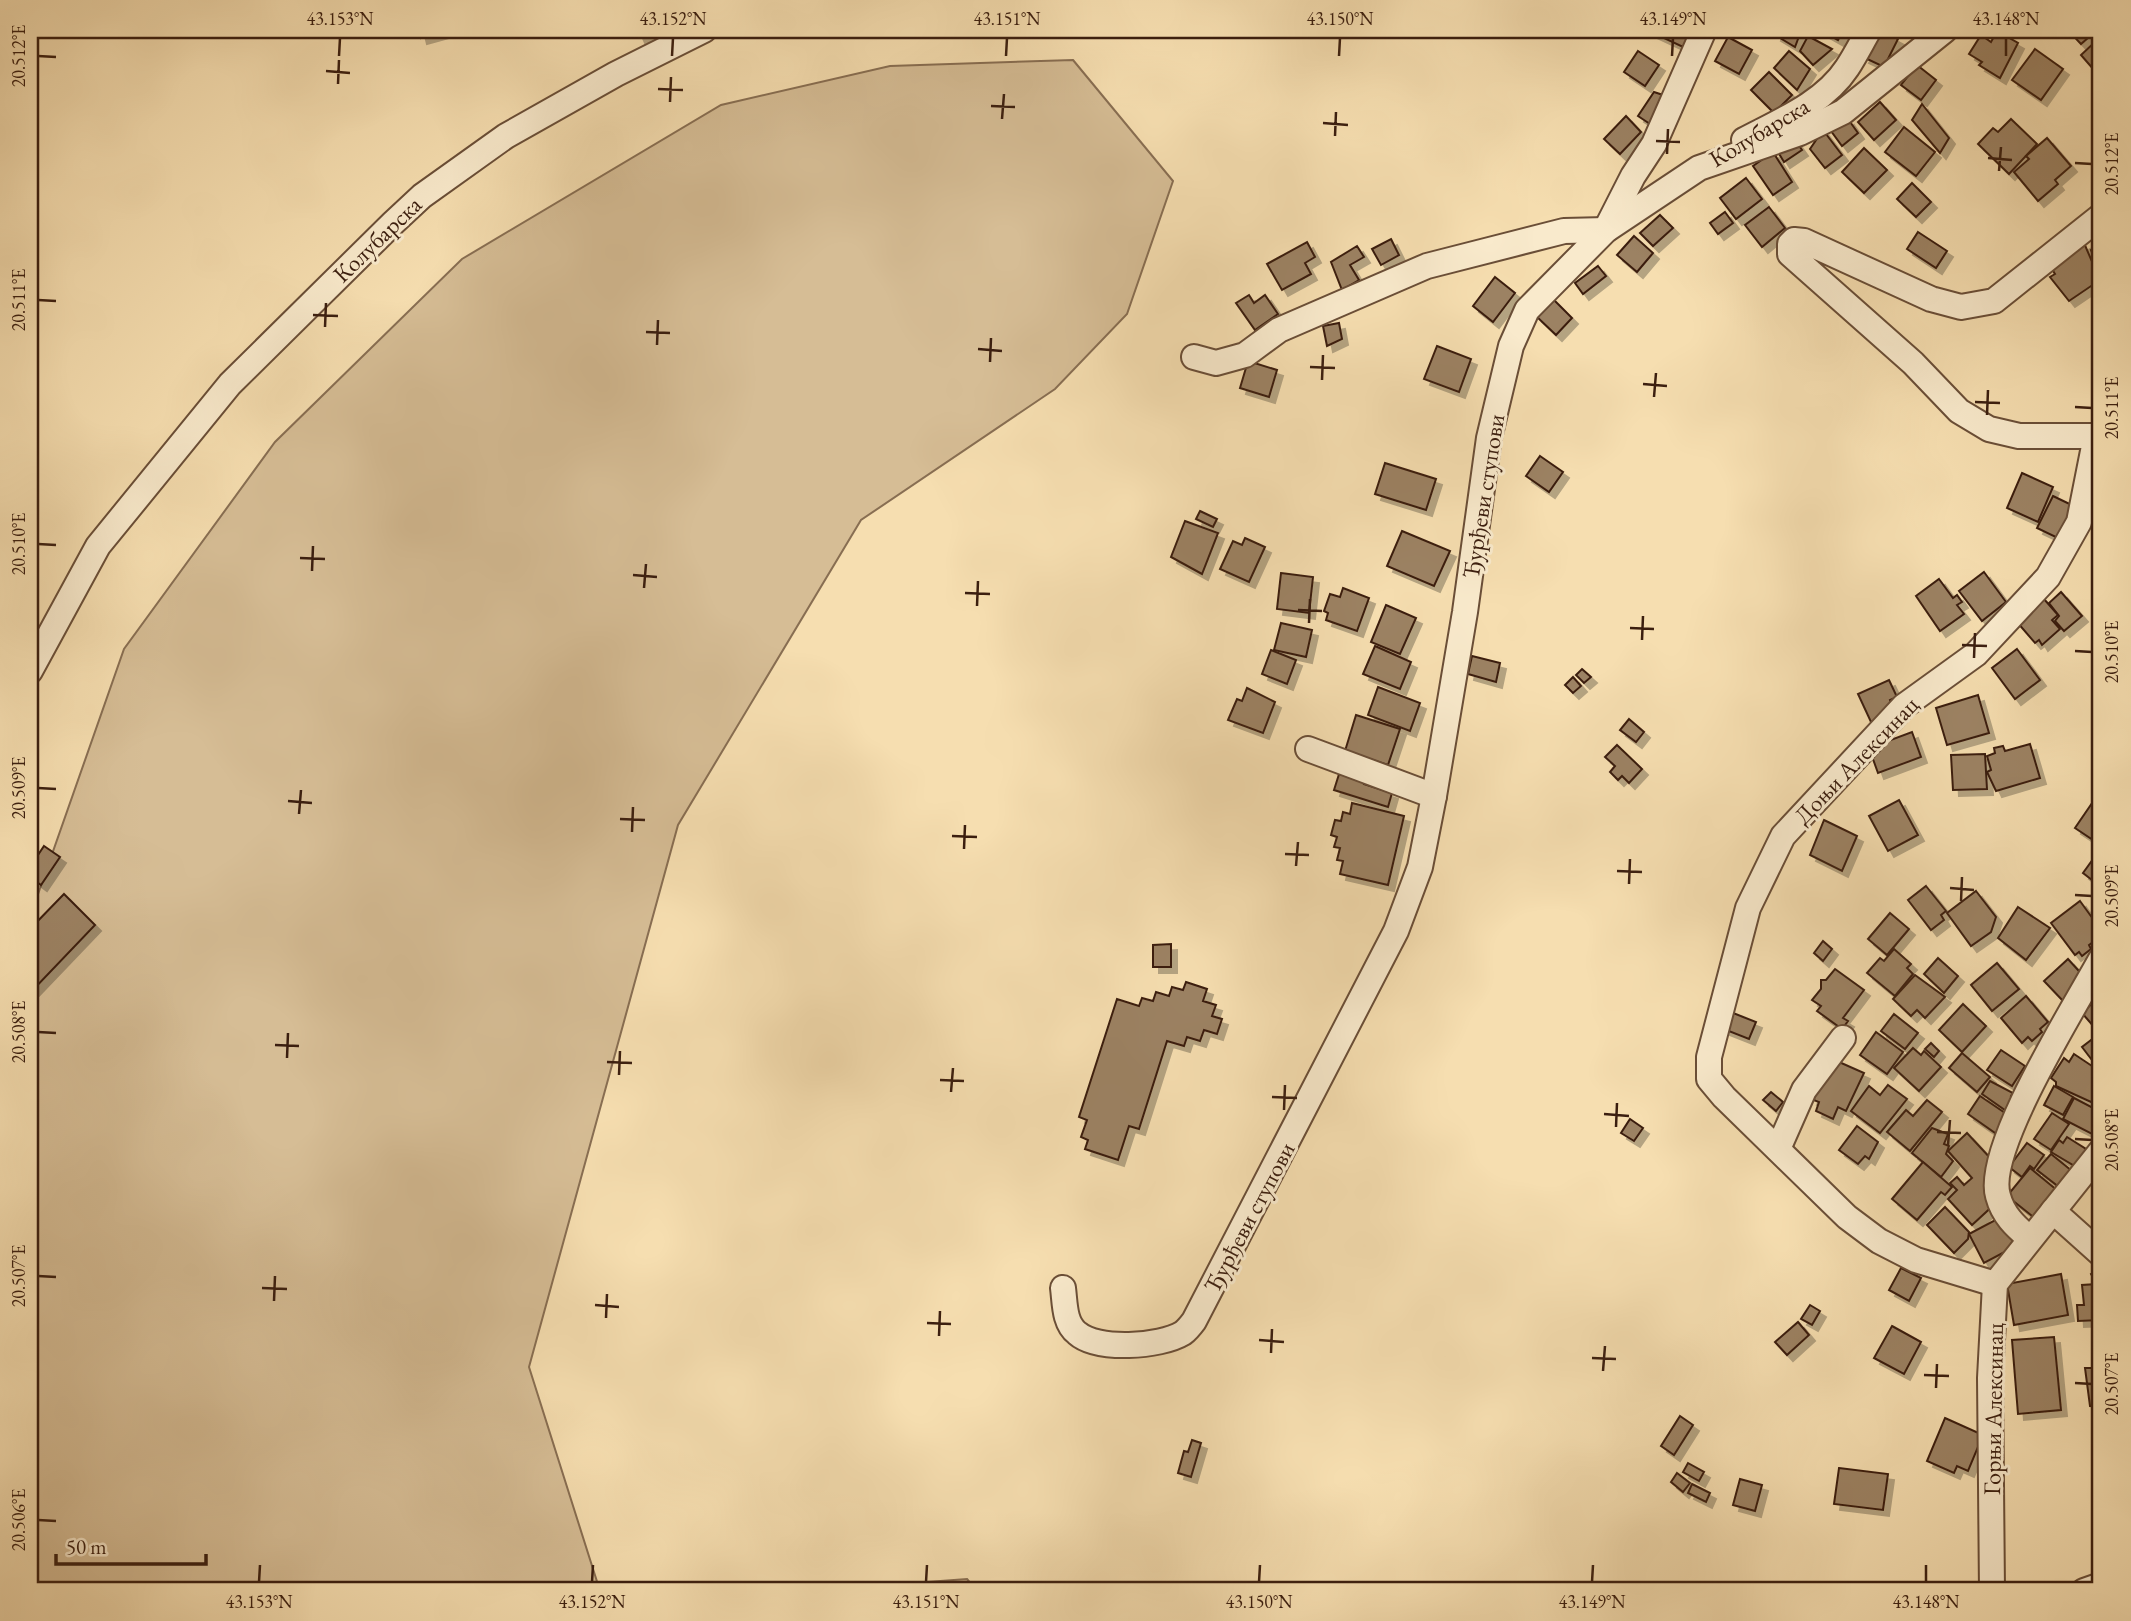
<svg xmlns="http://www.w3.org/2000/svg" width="2131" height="1621" font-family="'EB Garamond',serif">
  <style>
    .green { fill: #d6bd95; stroke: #886e52; stroke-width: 2 }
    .building { fill: #9c8263; stroke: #3b1e0f; stroke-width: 2; filter: url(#shadow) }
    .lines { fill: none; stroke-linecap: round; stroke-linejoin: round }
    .minor-casing { stroke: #6a4e37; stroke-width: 28 }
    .minor { stroke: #f9eacc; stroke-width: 24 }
    .ticks { fill: none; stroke: #3b1e0f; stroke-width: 2.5 }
    .labels { text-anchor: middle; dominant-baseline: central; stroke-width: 6; stroke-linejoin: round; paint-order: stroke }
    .street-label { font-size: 24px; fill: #3b1e0f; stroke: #f9eacc }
    .neatline { fill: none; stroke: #3b1e0f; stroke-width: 2.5 }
    .ticks-label { font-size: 18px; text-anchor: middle; fill: #3b1e0f }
  </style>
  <defs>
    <filter id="shadow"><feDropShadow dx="6" dy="6" stdDeviation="0" flood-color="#0004"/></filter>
  </defs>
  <rect width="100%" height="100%" fill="#f6deb0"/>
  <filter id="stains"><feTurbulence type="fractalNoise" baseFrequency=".00286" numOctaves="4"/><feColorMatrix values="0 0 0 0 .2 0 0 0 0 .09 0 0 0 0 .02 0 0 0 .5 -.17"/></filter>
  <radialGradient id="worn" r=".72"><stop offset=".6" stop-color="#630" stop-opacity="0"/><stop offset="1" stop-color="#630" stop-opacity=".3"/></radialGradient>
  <g class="green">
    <path d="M1073 60 1173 181 1127 314 1055 389 861 520 678 825 529 1367 600 1591H30V917L124 649 275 442 462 259 721 105 890 66Z"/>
    <path d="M967 1579 977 1591H804Z"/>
  </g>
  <g class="building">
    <path d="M419 30H450L421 38Z"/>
    <path d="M636 30H662L639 37Z"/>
    <path d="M1647 30H1691L1683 47Z"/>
    <path d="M1778 30 1801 31 1795 47 1775 35Z"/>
    <path d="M1820 30H1843L1838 40Z"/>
    <path d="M1881 30 1898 39 1884 67 1863 57Z"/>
    <path d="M2068 30H2097L2081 44Z"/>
    <path d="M1997 31 2018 43 2000 78 1979 65 1982 62 1969 54 1981 35 1991 42Z"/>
    <path d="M1808 36 1832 49 1813 65 1800 51Z"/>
    <path d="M1728 37 1752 50 1739 74 1715 61Z"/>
    <path d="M2096 41 2101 47V78L2081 55Z"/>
    <path d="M2035 49 2063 69 2041 100 2012 80Z"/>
    <path d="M1638 51 1659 65 1645 86 1624 72Z"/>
    <path d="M1789 51 1810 69 1797 90 1774 68Z"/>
    <path d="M1917 65 1936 80 1921 100 1901 85Z"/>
    <path d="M1769 72 1792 95 1774 113 1751 90Z"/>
    <path d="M1654 92 1666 96 1656 128 1638 116Z"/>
    <path d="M1880 102 1896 120 1874 140 1858 122Z"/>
    <path d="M1922 104 1949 138 1940 153 1912 120Z"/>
    <path d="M1626 116 1641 132 1620 154 1604 139Z"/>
    <path d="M1848 119 1858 133 1842 146 1831 131Z"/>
    <path d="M2011 119 2037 144 2009 174 1978 144 1993 128 1998 132Z"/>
    <path d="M1904 127 1935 152 1916 176 1885 152Z"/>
    <path d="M1823 130 1842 155 1825 168 1810 149Z"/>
    <path d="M2047 138 2071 166 2055 180 2058 184 2038 201 2014 172 2029 159 2026 156Z"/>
    <path d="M1795 140 1802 150 1784 162 1778 152Z"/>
    <path d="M1864 148 1887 170 1864 193 1842 172Z"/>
    <path d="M1773 152 1792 182 1773 195 1753 166Z"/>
    <path d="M1746 178 1762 199 1736 219 1720 198Z"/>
    <path d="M1912 183 1931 202 1916 217 1897 199Z"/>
    <path d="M1769 207 1785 228 1762 247 1745 225Z"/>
    <path d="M1725 212 1733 223 1718 234 1710 223Z"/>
    <path d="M1660 215 1673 228 1653 246 1640 233Z"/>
    <path d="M1918 232 1947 251 1936 268 1907 249Z"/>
    <path d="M1634 236 1653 253 1637 272 1617 255Z"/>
    <path d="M1391 239 1399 255 1381 265 1372 249Z"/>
    <path d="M1307 242 1315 257 1305 263 1311 274 1282 290 1267 264Z"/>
    <path d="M2084 243 2100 280 2069 301 2050 277 2055 274 2050 266Z"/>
    <path d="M1357 246 1364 257 1350 265 1359 280 1342 290 1331 262Z"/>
    <path d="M2101 246V277L2091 250Z"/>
    <path d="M1598 266 1606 276 1583 294 1575 283Z"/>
    <path d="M1495 277 1515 293 1493 322 1473 306Z"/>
    <path d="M1249 295 1254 303 1265 295 1278 314 1255 330 1236 303Z"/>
    <path d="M1553 299 1572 318 1556 335 1536 316Z"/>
    <path d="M1339 323 1342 339 1327 346 1323 326Z"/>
    <path d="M1437 346 1471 359 1459 392 1424 379Z"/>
    <path d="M1248 361 1277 370 1269 397 1240 388Z"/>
    <path d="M1540 456 1563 472 1549 492 1526 476Z"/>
    <path d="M1385 463 1436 479 1426 510 1375 494Z"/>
    <path d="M2022 473 2053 487 2038 522 2007 508Z"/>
    <path d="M2053 496 2080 509 2064 541 2037 528Z"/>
    <path d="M1200 511 1217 519 1213 527 1196 519Z"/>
    <path d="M1185 521 1218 533 1202 574 1171 557Z"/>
    <path d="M1402 531 1450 551 1434 586 1387 566Z"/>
    <path d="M1245 538 1265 547 1249 582 1220 569 1233 541 1242 545Z"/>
    <path d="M1984 572 2006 602 1982 621 1959 591Z"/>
    <path d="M1281 573 1313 577 1309 613 1277 609Z"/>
    <path d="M1939 579 1953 598 1957 595 1962 602 1957 605 1964 614 1940 631 1916 596Z"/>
    <path d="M1343 588 1369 598 1357 631 1326 620 1328 613 1324 611 1330 594 1340 597Z"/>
    <path d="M2061 592 2082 616 2064 631 2055 621 2059 616 2049 603Z"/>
    <path d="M2044 599 2058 615 2052 620 2060 629 2042 645 2039 640 2035 643 2017 622Z"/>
    <path d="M1386 605 1416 618 1400 654 1371 642Z"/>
    <path d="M1281 623 1312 630 1306 657 1274 650Z"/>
    <path d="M1375 646 1411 662 1400 689 1363 674Z"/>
    <path d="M2017 649 2040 680 2015 699 1992 668Z"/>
    <path d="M1271 650 1296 660 1287 684 1262 674Z"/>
    <path d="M1472 656 1500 663 1496 682 1468 674Z"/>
    <path d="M1582 669 1591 677 1584 683 1576 675Z"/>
    <path d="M1573 677 1581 686 1573 693 1565 685Z"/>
    <path d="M1889 680 1897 697 1890 700 1892 706 1887 715 1871 722 1858 694Z"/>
    <path d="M1378 687 1420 703 1410 731 1368 715Z"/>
    <path d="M1247 688 1275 702 1263 733 1228 720 1237 699 1242 701Z"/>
    <path d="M1978 695 1989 733 1947 745 1936 708Z"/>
    <path d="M1356 715 1400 729 1388 765 1345 751Z"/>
    <path d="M1629 719 1644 732 1636 742 1620 730Z"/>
    <path d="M1912 732 1921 757 1878 773 1869 748Z"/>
    <path d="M2030 744 2040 778 1996 791 1987 772 1991 770 1987 756 1995 753 1994 748 2003 746 2005 751Z"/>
    <path d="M1617 745 1642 769 1629 783 1622 776 1618 780 1610 772 1615 766 1605 757Z"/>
    <path d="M1985 754 1987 789 1953 790 1951 755Z"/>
    <path d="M1340 771 1365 779 1364 784 1392 793 1388 807 1334 790Z"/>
    <path d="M2101 790V840L2099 844 2075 828Z"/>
    <path d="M1899 800 1918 835 1888 851 1869 816Z"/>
    <path d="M1352 803 1404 816 1388 885 1340 874 1343 861 1337 860 1340 848 1334 847 1337 837 1331 835 1335 820 1341 821 1343 812 1350 814Z"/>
    <path d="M1824 820 1857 836 1842 871 1810 855Z"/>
    <path d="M44 846 60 857 41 885 30 877V867Z"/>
    <path d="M2096 855 2101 859V887L2083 873Z"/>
    <path d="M1926 886 1946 911 1941 915 1944 920 1931 930 1908 900Z"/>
    <path d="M1976 891 1996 917 1991 932 1971 946 1947 913Z"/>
    <path d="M64 894 95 925 30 993V929Z"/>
    <path d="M2080 901 2101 930V936L2089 945 2091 949 2082 956 2079 952 2075 955 2051 923Z"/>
    <path d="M2018 907 2050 928 2026 960 1998 938Z"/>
    <path d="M1890 913 1909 929 1887 955 1868 939Z"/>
    <path d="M1823 941 1832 949 1823 961 1814 953Z"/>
    <path d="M1171 944V967H1153V945Z"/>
    <path d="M1894 949 1911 964 1907 968 1913 974 1895 996 1867 973 1880 958 1884 961Z"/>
    <path d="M1938 958 1958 976 1944 993 1924 974Z"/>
    <path d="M2068 959 2088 981 2065 1003 2044 981Z"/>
    <path d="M1997 963 2019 989 1992 1011 1971 985Z"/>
    <path d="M1835 969 1864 990 1843 1018 1848 1021 1842 1029 1817 1011 1821 1006 1812 1000 1821 989V980H1826Z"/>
    <path d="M1915 975 1945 997 1925 1018 1917 1010 1911 1016 1893 999Z"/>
    <path d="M1186 982 1207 989 1203 1001 1216 1005 1212 1016 1222 1019 1217 1034 1204 1030 1200 1041 1187 1037 1184 1046 1167 1041 1139 1129 1129 1126 1118 1160 1085 1149 1088 1140 1081 1137 1087 1120 1079 1117 1117 999 1139 1006 1142 998 1153 1001 1156 992 1169 996 1172 987 1183 990Z"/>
    <path d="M2101 995V1035L2082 1013Z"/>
    <path d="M2026 996 2048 1022 2040 1029 2042 1032 2032 1041 2028 1037 2022 1043 2001 1018Z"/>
    <path d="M1963 1004 1986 1026 1962 1052 1939 1030Z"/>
    <path d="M1728 1011 1756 1022 1749 1039 1721 1028Z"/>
    <path d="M1894 1014 1918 1033 1905 1049 1881 1031Z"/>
    <path d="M1876 1032 1903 1052 1887 1074 1860 1055Z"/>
    <path d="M2099 1034 2101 1061 2095 1064 2082 1047Z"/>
    <path d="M1931 1043 1939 1051 1934 1057 1925 1049Z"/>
    <path d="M1913 1048 1921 1055 1924 1051 1941 1067 1919 1091 1894 1068Z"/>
    <path d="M2001 1050 2025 1066 2012 1086 1987 1070Z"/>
    <path d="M1962 1053 1990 1077 1977 1092 1949 1068Z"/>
    <path d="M2074 1054 2101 1072 2097 1080 2101 1087 2091 1102 2056 1086V1082L2051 1078 2064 1058 2069 1062Z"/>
    <path d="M1830 1058 1864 1073 1846 1111 1838 1107 1833 1119 1816 1111 1819 1102 1811 1099Z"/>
    <path d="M1990 1081 2013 1093 2011 1096 2019 1103 2012 1115 1982 1094Z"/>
    <path d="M1888 1085 1907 1099 1880 1133 1851 1111 1869 1086 1880 1095Z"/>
    <path d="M2054 1086 2073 1097 2063 1115 2044 1105Z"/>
    <path d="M1771 1092 1783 1102 1776 1111 1763 1100Z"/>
    <path d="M1980 1096 2011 1117 1998 1135 1968 1114Z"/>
    <path d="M2074 1098 2101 1112V1121L2094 1135 2063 1119Z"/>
    <path d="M1927 1100 1942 1112 1910 1151 1887 1132 1906 1110 1913 1116Z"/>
    <path d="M2052 1113 2069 1124 2051 1150 2034 1139Z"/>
    <path d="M1630 1119 1643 1128 1634 1141 1621 1133Z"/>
    <path d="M1857 1126 1878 1142 1869 1159 1865 1156 1858 1164 1839 1150Z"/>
    <path d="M1932 1128 1948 1134 1944 1144 1949 1146 1946 1154 1953 1161 1941 1177 1912 1153Z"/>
    <path d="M1967 1133 1993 1161 1997 1202 1972 1225 1948 1199 1957 1190 1950 1183 1957 1177 1964 1185 1972 1178 1948 1151Z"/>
    <path d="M2067 1137 2086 1149 2078 1168 2051 1152 2059 1140 2063 1143Z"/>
    <path d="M2027 1143 2044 1155 2034 1169 2030 1166 2022 1177 2009 1167Z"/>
    <path d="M2051 1154 2072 1171 2059 1187 2037 1170Z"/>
    <path d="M1923 1162 1952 1187 1945 1195 1941 1192 1917 1220 1892 1199Z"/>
    <path d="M2030 1168 2058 1191 2036 1219 2007 1196Z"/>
    <path d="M1945 1207 1969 1232 1968 1239 1954 1253 1927 1225Z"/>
    <path d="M2001 1217 2016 1246 1984 1263 1969 1234Z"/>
    <path d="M2101 1267V1320L2078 1321 2077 1305H2084L2082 1285 2097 1284 2091 1274Z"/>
    <path d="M1901 1268 1921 1278 1909 1301 1889 1290Z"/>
    <path d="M2061 1274 2068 1315 2014 1325 2007 1284Z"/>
    <path d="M1810 1305 1820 1311 1812 1325 1801 1319Z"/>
    <path d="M1798 1322 1809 1335 1787 1355 1775 1342Z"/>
    <path d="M1892 1326 1921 1342 1904 1374 1874 1358Z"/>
    <path d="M2054 1337 2061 1410 2018 1414 2012 1340Z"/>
    <path d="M2085 1368H2101V1407L2090 1406Z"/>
    <path d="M1680 1416 1693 1425 1674 1455 1661 1446Z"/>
    <path d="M1945 1418 1983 1435 1968 1471 1957 1466 1954 1473 1927 1461Z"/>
    <path d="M1192 1440 1201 1443 1191 1477 1178 1473 1184 1451 1188 1452Z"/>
    <path d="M1688 1463 1704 1472 1699 1481 1683 1472Z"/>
    <path d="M1839 1468 1888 1474 1883 1510 1834 1504Z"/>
    <path d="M1677 1473 1690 1483 1683 1492 1671 1482Z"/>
    <path d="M1740 1479 1762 1485 1755 1511 1733 1505Z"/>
    <path d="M1692 1484 1710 1493 1706 1502 1688 1493Z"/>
  </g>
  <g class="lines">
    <g class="minor-casing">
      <g id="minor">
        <path d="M1744 140C1780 121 1824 103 1847 68 1855 56 1862 42 1869 30"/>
        <path d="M1606 229 1633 176 1654 144 1704 30"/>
        <path d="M1194 357 1216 363 1245 355 1279 330 1427 266 1564 231 1606 230"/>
        <path d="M2096 436H2019L1989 429 1959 411 1913 363 1790 254V244L1794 240 1804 241 1931 299 1961 307 1994 301 2101 216"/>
        <path d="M30 671 98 546 230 384 393 223 422 196 506 136 616 74 704 30"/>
        <path d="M1308 749 1434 796"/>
        <path d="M1778 1149 1804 1090 1843 1038"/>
        <path d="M2053 1211 2101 1254"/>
        <path d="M2029 1238C2015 1226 2003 1215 1998 1196 1984 1150 2076 1005 2101 959"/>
        <path d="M1995 1284 1916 1260 1879 1241 1847 1217 1724 1097 1709 1079V1057L1748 908 1783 836 1904 706 1976 654 2048 577 2079 522 2096 436 2101 432"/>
        <path d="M1063 1288C1065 1303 1064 1323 1077 1333 1097 1351 1160 1347 1183 1333 1187 1330 1191 1325 1194 1321L1396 931 1420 867 1434 796 1465 612 1489 438 1511 346 1527 310 1606 230 1699 168 1800 133 1843 112 1945 30"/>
        <path d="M1992 1591 1990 1378 1995 1284 2101 1151"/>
        <path d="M2084 1591 2101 1585"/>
      </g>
    </g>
    <use href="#minor" class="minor"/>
  </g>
  <path class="ticks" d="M38 56 56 57M339 56 340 38M672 56 673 38M1006 56 1007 38M1339 56 1340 38M1672 56 1673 38M2006 56V38M326 71 350 73M338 84 339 60M658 89 683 90M670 102 671 77M991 106 1015 107M1002 119 1004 94M1323 123 1348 125M1335 136 1336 112M1656 141 1680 142M1667 154 1668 129M1988 158 2012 160M2075 163 2092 164M1999 171 2001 147M38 300 56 301M313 315 338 316M325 327 326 303M646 332 670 333M657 345 658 320M978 349 1002 351M990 362 991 338M1310 367 1335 368M1322 380 1323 355M1643 384 1667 386M1654 397 1656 373M1975 402 2000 403M2075 407 2092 408M1987 415 1988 390M38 544 56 545M300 558 325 559M312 571 313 546M633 575 657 577M644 588 646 564M965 593 990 594M977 606 978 581M1298 610 1322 611M1309 623 1310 599M1630 628 1654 629M1642 640 1643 616M1962 645 1987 646M2075 651 2092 652M1974 658 1975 633M38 788 56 789M288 801 312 803M299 814 301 790M620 819 645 820M632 832 633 807M952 836 977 837M964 849 965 825M1285 854 1309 855M1296 866 1298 842M1617 871 1642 872M1629 884 1630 859M1950 888 1974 890M2075 895 2092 896M1961 901 1962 877M38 1032 56 1033M275 1045 299 1046M287 1058 288 1033M607 1062 632 1063M619 1075 620 1051M940 1080 964 1081M951 1092 953 1068M1272 1097 1297 1098M1284 1110 1285 1085M1604 1114 1629 1116M1616 1127 1617 1103M1937 1132 1961 1133M2075 1139 2092 1140M1948 1145 1950 1120M38 1276 56 1277M262 1288 287 1289M274 1301 275 1276M595 1305 619 1307M606 1318 607 1294M927 1323 951 1324M939 1336 940 1311M1259 1340 1284 1342M1271 1353 1272 1329M1592 1358 1616 1359M1603 1371 1605 1346M1924 1375 1949 1376M2075 1383 2092 1384M1936 1388 1937 1364M38 1520 56 1521M259 1582 260 1565M592 1582 593 1565M926 1582 927 1565M1259 1582 1260 1565M1592 1582 1593 1565M1926 1582V1565"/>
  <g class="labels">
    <g class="street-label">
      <text transform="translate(1759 132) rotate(-31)">Колубарска</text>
      <text transform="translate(377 239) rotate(-44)">Колубарска</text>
      <text transform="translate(1483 496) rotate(-81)">Ђурђеви ступови</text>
      <text transform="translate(1856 760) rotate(-46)">Доњи Алексинац</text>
      <text transform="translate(1249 1217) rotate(-62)">Ђурђеви ступови</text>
      <text transform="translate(1993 1409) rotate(-89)">Горњи Алексинац</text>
    </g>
  </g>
  <rect width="2131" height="1621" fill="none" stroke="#f6deb0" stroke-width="77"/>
  <path d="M56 1554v10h150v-10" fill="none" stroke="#3b1e0f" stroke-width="3.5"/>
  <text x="66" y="1554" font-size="21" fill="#3b1e0f" stroke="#f9eacc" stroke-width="5" paint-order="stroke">50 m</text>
  <rect x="38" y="38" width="2054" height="1544" class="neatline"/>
  <g class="ticks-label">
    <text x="340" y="25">43.153°N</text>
    <text x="673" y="25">43.152°N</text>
    <text x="1007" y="25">43.151°N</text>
    <text x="1340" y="25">43.150°N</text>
    <text x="1673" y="25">43.149°N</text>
    <text x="2006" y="25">43.148°N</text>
    <text transform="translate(19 56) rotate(-90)" y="6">20.512°E</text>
    <text transform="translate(2112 164) rotate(-90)" y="6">20.512°E</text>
    <text transform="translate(19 300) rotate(-90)" y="6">20.511°E</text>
    <text transform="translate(2112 408) rotate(-90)" y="6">20.511°E</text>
    <text transform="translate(19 544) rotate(-90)" y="6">20.510°E</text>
    <text transform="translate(2112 652) rotate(-90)" y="6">20.510°E</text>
    <text transform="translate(19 788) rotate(-90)" y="6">20.509°E</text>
    <text transform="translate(2112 896) rotate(-90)" y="6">20.509°E</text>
    <text transform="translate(19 1032) rotate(-90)" y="6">20.508°E</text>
    <text transform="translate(2112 1140) rotate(-90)" y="6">20.508°E</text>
    <text transform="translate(19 1276) rotate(-90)" y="6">20.507°E</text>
    <text transform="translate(2112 1384) rotate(-90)" y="6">20.507°E</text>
    <text transform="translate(19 1520) rotate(-90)" y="6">20.506°E</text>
    <text x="259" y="1608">43.153°N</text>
    <text x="592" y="1608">43.152°N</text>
    <text x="926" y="1608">43.151°N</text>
    <text x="1259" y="1608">43.150°N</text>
    <text x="1592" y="1608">43.149°N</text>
    <text x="1926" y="1608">43.148°N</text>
  </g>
  <rect width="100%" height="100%" filter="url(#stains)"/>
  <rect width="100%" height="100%" fill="url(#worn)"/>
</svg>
